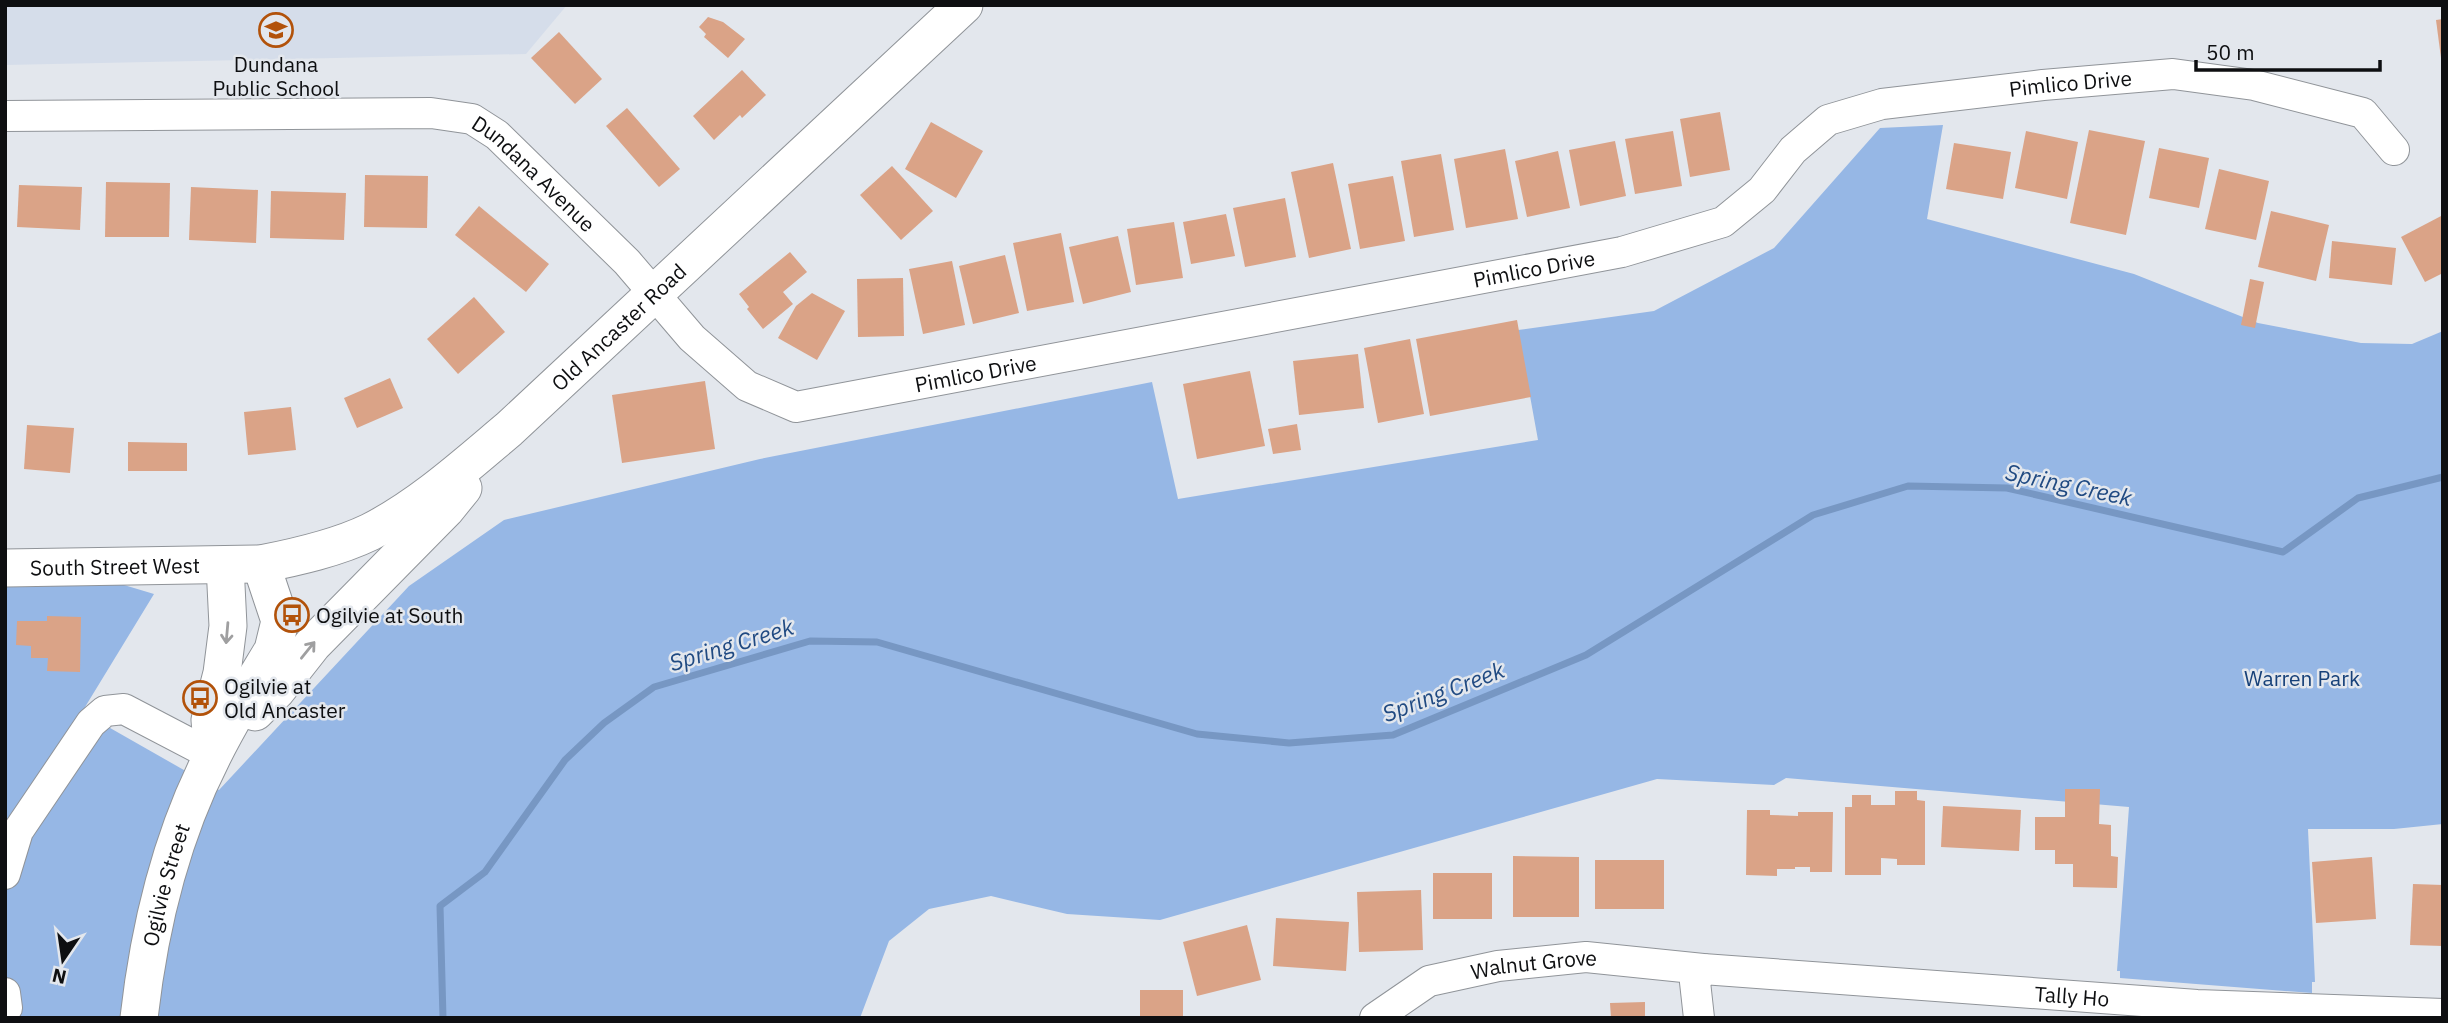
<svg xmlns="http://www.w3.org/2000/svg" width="2448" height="1023" font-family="'IBM Plex Sans',sans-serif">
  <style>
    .built { fill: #d5ddea }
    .green { fill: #96b7e5 }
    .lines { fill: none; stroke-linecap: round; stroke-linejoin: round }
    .stream { stroke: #7797c3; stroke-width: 7 }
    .building { fill: #daa387 }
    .minor-casing { stroke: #909499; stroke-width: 32 }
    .tertiary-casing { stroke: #909499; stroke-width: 39 }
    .minor { stroke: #fff; stroke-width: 30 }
    .tertiary { stroke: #fff; stroke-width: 37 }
    .oneway { stroke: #9f9fa0 }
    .labels { text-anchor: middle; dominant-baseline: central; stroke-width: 5; stroke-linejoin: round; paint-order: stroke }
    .poi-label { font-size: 21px; fill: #0e0f11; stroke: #e3e7ed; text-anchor: start }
    .street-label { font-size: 21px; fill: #0e0f11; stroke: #e3e7ed }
    .park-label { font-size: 21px; fill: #174179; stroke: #e3e7ed }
    .water-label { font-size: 23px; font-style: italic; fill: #204a82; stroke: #e3e7ed }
  </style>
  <rect width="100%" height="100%" fill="#e3e7ed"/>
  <path class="built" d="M5 5H567L526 54 5 65Z"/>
  <path class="green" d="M1943 125 1927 219 2134 274 2258 323 2361 343 2412 344 2443 331V824L2394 829H2308L2315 982H2312V993L2120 978V971H2117L2129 807 1786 778 1774 785 1657 779 1160 920 1067 914 991 896 929 909 889 941 860 1018H5V587L94 576 154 594 82 712 219 790 409 586 504 520 760 459 1152 382 1178 499 1538 440 1518 330 1654 311 1774 248 1880 128Z"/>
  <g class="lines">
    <path class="stream" d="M443 1018 440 906 485 872 565 760 604 723 654 687 810 641 877 642 1197 734 1289 743 1393 735 1586 655 1813 515 1908 486 2007 488 2283 552 2358 498 2443 477"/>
  </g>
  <g class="building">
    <path d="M708 17 723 22 745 39 728 58 704 37 706 34 699 27Z"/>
    <path d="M2443 19V58H2441L2436 20Z"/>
    <path d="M559 32 602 79 575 104 531 58Z"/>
    <path d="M742 70 766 95 742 118 740 115 714 140 693 116Z"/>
    <path d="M627 108 680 169 659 187 606 126Z"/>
    <path d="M1720 112 1730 170 1690 177 1680 119Z"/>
    <path d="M931 122 983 151 956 198 905 169Z"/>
    <path d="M2089 130 2145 141 2126 235 2070 223Z"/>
    <path d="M1673 131 1682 186 1635 194 1625 139Z"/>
    <path d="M2026 131 2078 142 2067 199 2015 188Z"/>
    <path d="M1615 141 1626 196 1580 206 1569 150Z"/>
    <path d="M1954 143 2011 152 2003 199 1946 189Z"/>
    <path d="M2159 148 2209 158 2199 208 2149 198Z"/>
    <path d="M1505 149 1518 219 1466 228 1454 159Z"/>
    <path d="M1558 151 1570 208 1527 217 1515 161Z"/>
    <path d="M1441 154 1454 230 1414 237 1401 161Z"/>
    <path d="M1333 163 1351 249 1309 258 1291 172Z"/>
    <path d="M892 166 933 211 901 240 860 195Z"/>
    <path d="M2219 169 2269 181 2256 240 2205 229Z"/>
    <path d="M365 175 428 176 427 228 364 227Z"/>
    <path d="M1393 176 1405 241 1360 249 1348 184Z"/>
    <path d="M106 182 170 183 169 237H105Z"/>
    <path d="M19 185 82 187 80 230 17 227Z"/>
    <path d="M191 187 258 190 256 243 189 240Z"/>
    <path d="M271 191 346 193 344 240 270 238Z"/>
    <path d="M1285 198 1296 257 1245 267 1233 208Z"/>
    <path d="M479 206 549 264 526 292 455 235Z"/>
    <path d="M2271 211 2329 225 2316 281 2258 267Z"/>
    <path d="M1226 214 1235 256 1191 264 1183 222Z"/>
    <path d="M2443 215V273L2425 282 2401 237Z"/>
    <path d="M1174 222 1183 278 1136 285 1127 229Z"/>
    <path d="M1061 233 1074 302 1027 311 1013 243Z"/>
    <path d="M1118 236 1131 292 1083 304 1069 247Z"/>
    <path d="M2332 241 2396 248 2392 285 2329 278Z"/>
    <path d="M790 252 807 272 783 292 793 304 763 329 747 309 749 307 739 294Z"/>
    <path d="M1005 255 1019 313 973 324 959 266Z"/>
    <path d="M952 261 965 325 923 334 909 269Z"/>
    <path d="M903 278 904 336 858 337 857 279Z"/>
    <path d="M2250 279 2264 282 2255 328 2241 325Z"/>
    <path d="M812 293 845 311 817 360 778 338 796 306Z"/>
    <path d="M474 297 505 332 458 374 427 339Z"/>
    <path d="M1517 320 1531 397 1430 416 1416 339Z"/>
    <path d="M1410 339 1424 414 1378 423 1364 348Z"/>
    <path d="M1358 354 1364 408 1299 415 1293 361Z"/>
    <path d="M1250 371 1265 446 1197 459 1183 384Z"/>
    <path d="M390 378 403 408 357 428 344 398Z"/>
    <path d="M705 381 715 449 622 463 612 395Z"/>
    <path d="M291 407 296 450 248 455 244 412Z"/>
    <path d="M1297 424 1301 450 1273 454 1268 429Z"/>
    <path d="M27 425 74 428 70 473 24 469Z"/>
    <path d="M128 442 187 443V471H128Z"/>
    <path d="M47 616 81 617 80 672 47 671 48 658H31V646L16 645 17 621H47Z"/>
    <path d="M2065 789H2100L2099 824 2111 825V856L2118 857 2117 888 2073 887V864H2055V850H2035V817H2065Z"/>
    <path d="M1895 791H1917V800L1925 801V865H1897V859L1881 858V875H1845V807H1852V795H1871V805H1895Z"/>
    <path d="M1943 806 2021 810 2019 851 1941 847Z"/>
    <path d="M1747 810H1770V815L1798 816V812H1833L1832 872H1810V867H1795V869H1777V876L1746 875Z"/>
    <path d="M1513 856 1579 857V917H1513Z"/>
    <path d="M2372 857 2376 919 2316 923 2312 862Z"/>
    <rect x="1595" y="860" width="69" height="49"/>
    <rect x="1433" y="873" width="59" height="46"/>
    <path d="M2413 884 2443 885V946L2410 945Z"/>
    <path d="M1421 890 1423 950 1359 952 1357 892Z"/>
    <path d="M1276 918 1349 922 1346 971 1273 966Z"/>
    <path d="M1247 925 1261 980 1197 996 1183 942Z"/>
    <rect x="1140" y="990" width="43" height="28"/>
    <path d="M1645 1002V1018H1611L1610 1003Z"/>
  </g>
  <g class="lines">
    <g class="minor-casing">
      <g id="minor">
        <path id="s1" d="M5 116 431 113 472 119 497 135 627 262 692 338 747 386 796 407 1622 252 1723 222 1762 190 1793 150 1828 120 1882 104 2043 85 2173 74 2254 85 2363 113 2394 150"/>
        <path d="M5 874 18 831 91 723 105 711 124 709 212 755"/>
        <path d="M5 993 7 1008"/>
        <path id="s2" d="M1375 1018 1429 981 1498 966 1586 957 1703 969 2197 1005 2443 1014"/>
        <path d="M1699 1018 1695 982 1703 969"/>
      </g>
    </g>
    <g class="tertiary-casing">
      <g id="tertiary">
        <path id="s3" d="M5 568 261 564C297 557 337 548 370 532 421 506 465 466 509 429L964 5"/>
        <path d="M255 712 276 691 313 644 446 509 463 488"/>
        <path d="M212 744 210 720 222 673 228 626 225 565"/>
        <path id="s4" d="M139 1018C149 929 171 837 212 757 230 720 252 685 273 650L280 621 261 564"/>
      </g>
    </g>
    <use href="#minor" class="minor"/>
    <use href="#tertiary" class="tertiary"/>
  </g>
  <defs><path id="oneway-shaft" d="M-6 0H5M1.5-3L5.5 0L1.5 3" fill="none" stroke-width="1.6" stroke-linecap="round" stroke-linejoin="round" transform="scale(1.75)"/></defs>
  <g class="oneway">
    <use href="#oneway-shaft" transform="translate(227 633) rotate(95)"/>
    <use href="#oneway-shaft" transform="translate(308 650) rotate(-51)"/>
  </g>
  <defs>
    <g id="school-ring" transform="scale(1.75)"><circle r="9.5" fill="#e3e7ed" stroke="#b2520a" stroke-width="1.5"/><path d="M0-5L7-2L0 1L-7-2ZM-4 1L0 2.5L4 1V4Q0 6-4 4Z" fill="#b2520a"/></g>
    <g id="bus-ring" transform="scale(1.75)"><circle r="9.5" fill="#e3e7ed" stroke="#b2520a" stroke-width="1.5"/><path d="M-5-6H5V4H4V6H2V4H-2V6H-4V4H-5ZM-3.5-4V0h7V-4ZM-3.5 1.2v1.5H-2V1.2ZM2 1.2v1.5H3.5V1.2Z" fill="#b2520a"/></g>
  </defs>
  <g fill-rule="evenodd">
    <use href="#school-ring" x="276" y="30"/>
    <use href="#bus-ring" x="292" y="615"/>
    <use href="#bus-ring" x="200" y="698"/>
  </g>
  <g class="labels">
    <g class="poi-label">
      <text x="276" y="64" text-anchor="middle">Dundana<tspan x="276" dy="24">Public School</tspan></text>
      <text x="316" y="615">Ogilvie at South</text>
      <text x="224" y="686">Ogilvie at<tspan x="224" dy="24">Old Ancaster</tspan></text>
    </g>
    <g class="street-label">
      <text stroke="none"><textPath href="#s1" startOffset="2244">Pimlico Drive</textPath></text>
      <text stroke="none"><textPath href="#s1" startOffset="550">Dundana Avenue</textPath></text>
      <text stroke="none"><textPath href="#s1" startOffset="1656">Pimlico Drive</textPath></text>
      <text stroke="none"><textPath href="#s3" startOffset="693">Old Ancaster Road</textPath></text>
      <text stroke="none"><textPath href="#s1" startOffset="1088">Pimlico Drive</textPath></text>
      <text stroke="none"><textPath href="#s3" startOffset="110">South Street West</textPath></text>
      <text stroke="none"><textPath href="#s4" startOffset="136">Ogilvie Street</textPath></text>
      <text stroke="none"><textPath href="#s2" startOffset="172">Walnut Grove</textPath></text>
      <text stroke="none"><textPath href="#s2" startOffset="712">Tally Ho</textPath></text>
    </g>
    <g class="park-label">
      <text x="2302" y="678">Warren Park</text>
    </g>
    <g class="water-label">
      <text transform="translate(2069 484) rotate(12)">Spring Creek</text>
      <text transform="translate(731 644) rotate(-17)">Spring Creek</text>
      <text transform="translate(1443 691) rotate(-21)">Spring Creek</text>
    </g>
  </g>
  <rect width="2448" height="1023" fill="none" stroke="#0e0f11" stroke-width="14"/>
  <g transform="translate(63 960) rotate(193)" stroke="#e3e7ed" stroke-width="5" paint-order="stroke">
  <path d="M0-5L12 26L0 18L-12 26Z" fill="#0e0f11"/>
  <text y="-10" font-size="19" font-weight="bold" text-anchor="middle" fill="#0e0f11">N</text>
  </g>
  <path d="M2196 60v10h184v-10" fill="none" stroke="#0e0f11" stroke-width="3.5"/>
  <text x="2206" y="60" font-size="21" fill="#0e0f11" stroke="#e3e7ed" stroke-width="5" paint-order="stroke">50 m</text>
</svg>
